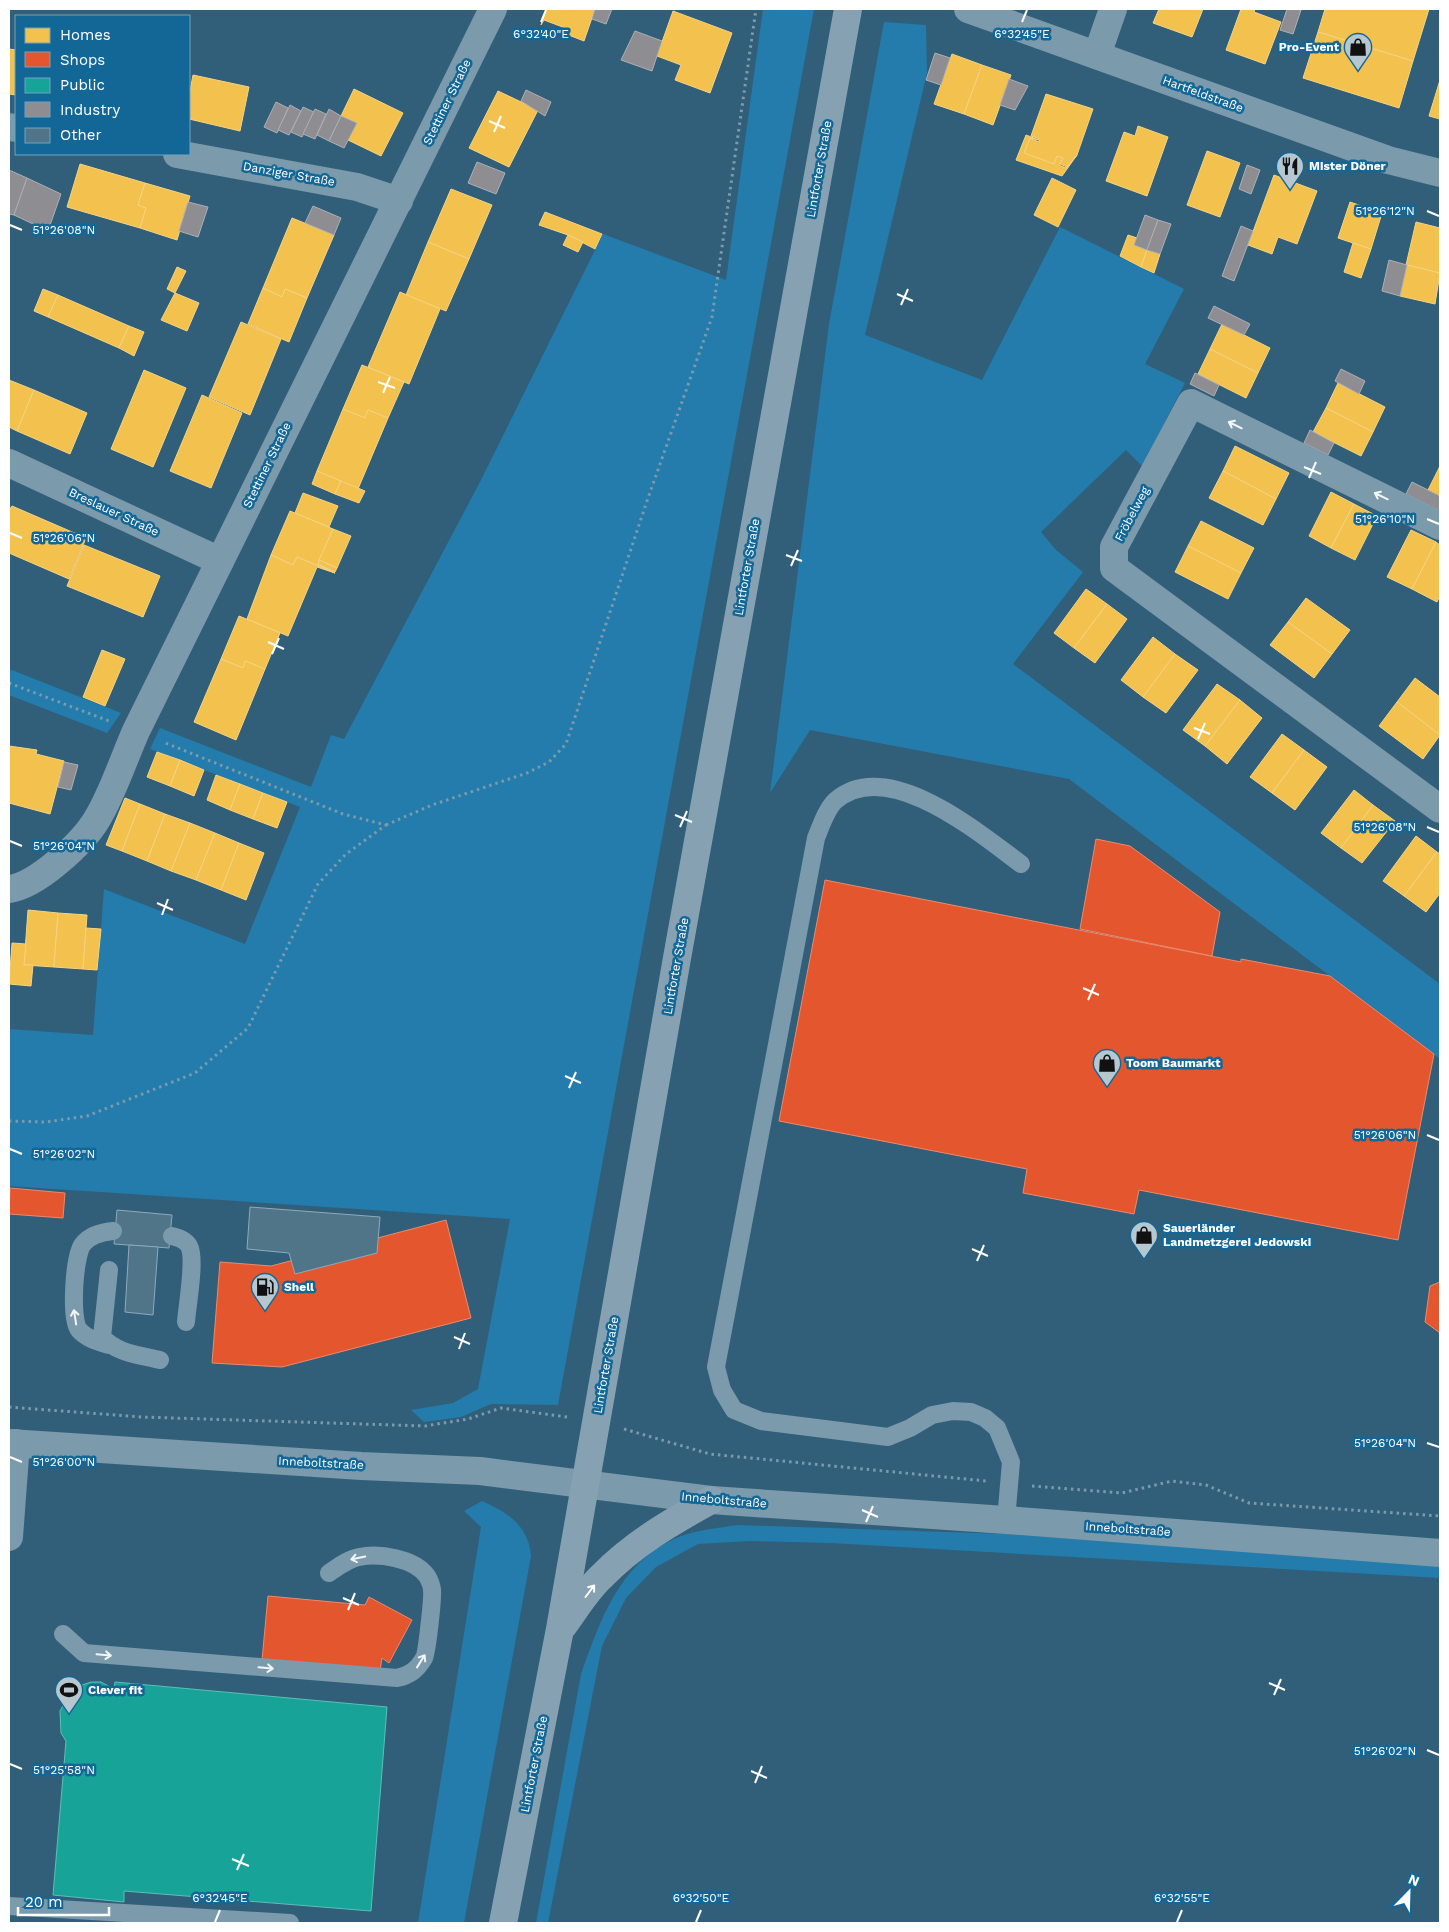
<svg xmlns="http://www.w3.org/2000/svg" width="1449" height="1932" font-family="'Work Sans',sans-serif">
  <style>
    .green { fill: #237cac }
    .homes { fill: #f2c14e; stroke: #f6d483 }
    .shops { fill: #e4572e; stroke: #ec896d }
    .public { fill: #17a398; stroke: #5dbfb7 }
    .industry { fill: #8d8d92; stroke: #afafb3 }
    .building { fill: #507589; stroke: #8faab9 }
    .lines { fill: none; stroke-linecap: round; stroke-linejoin: round }
    .path { stroke: #7b9aab; stroke-width: 3; stroke-dasharray: 2.5 4; stroke-linecap: butt }
    .service { stroke: #7b9aab; stroke-width: 18 }
    .minor { stroke: #7b9aab; stroke-width: 28 }
    .tertiary { stroke: #7b9aab; stroke-width: 28 }
    .primary { stroke: #86a2b2; stroke-width: 28 }
    .oneway { stroke: #f2f5f7 }
    .oneway2 { stroke: #fff }
    .ticks { fill: none; stroke: #fff; stroke-width: 2 }
    .labels { text-anchor: middle; dominant-baseline: central; stroke-width: 5; stroke-linejoin: round; paint-order: stroke }
    .poi-label { font-size: 12px; font-weight: bold; fill: #fff; stroke: #136797; text-anchor: start }
    .street-label { font-size: 12px; fill: #fff; stroke: #136797 }
    .ticks-label { font-size: 12px; text-anchor: middle; fill: #fff; stroke: #136797; stroke-width: 5; stroke-linejoin: round; paint-order: stroke }
  </style>
  <rect width="100%" height="100%" fill="#315f79"/>
  <g class="green">
    <path d="M763 9H814L558 1405 491 1404 461 1417 424 1422 411 1410 453 1403 478 1389 510 1219 9 1186V1029L93 1035 104 889 245 944 300 807 150 749 160 728 311 787 331 735 344 739 480 482 603 234 726 280Z"/>
    <path d="M884 22 926 25 927 73 865 335 982 380 1060 227 1184 289 1145 364 1185 383 1142 466 1126 450 1041 532 1056 550 1083 572 1013 664 1440 984V1059L1069 779 810 730 770 793 829 324Z"/>
    <path d="M9 669 121 713 107 733 9 695Z"/>
    <path d="M482 1501C507 1512 529 1526 531 1556L464 1923H418L481 1527 464 1511Z"/>
    <path d="M738 1525 1005 1534 1440 1565V1578L831 1543 750 1541 698 1544 656 1567 626 1598 602 1646 548 1923H536L581 1674C600 1621 619 1564 674 1539 693 1530 718 1528 738 1525Z"/>
  </g>
  <g class="homes">
    <path d="M546 9H595L584 41 566 34 568 29 544 20 541 25Z"/>
    <path d="M1159 9H1203L1192 37 1153 23Z"/>
    <path d="M1241 9H1255L1254 12 1281 22 1265 64 1226 50Z"/>
    <path d="M1325 9H1429L1413 61 1318 32Z"/>
    <path d="M673 11 732 33 710 93 675 80 681 65 657 56Z"/>
    <path d="M1318 32 1413 61 1399 108 1303 78Z"/>
    <path d="M9 49 16 50V95L9 94Z"/>
    <path d="M952 54 982 65 964 114 934 104Z"/>
    <path d="M982 65 1011 75 993 125 964 114Z"/>
    <path d="M193 75 249 87 240 131 189 119V96Z"/>
    <path d="M1440 80V119L1429 116Z"/>
    <path d="M354 89 403 113 381 156 348 140 357 123 341 116Z"/>
    <path d="M498 91 538 110 509 167 469 148Z"/>
    <path d="M1046 94 1093 109 1077 155 1067 167 1060 164 1063 158 1057 156 1054 164 1024 153 1030 138 1039 142 1040 139 1031 136Z"/>
    <path d="M1138 126 1168 137 1147 196 1106 181 1124 132 1135 136Z"/>
    <path d="M1026 135 1039 140 1030 138 1024 153 1054 164 1057 156 1063 158 1059 165 1066 168 1077 155 1062 176 1016 160Z"/>
    <path d="M1207 151 1240 163 1220 217 1187 205Z"/>
    <path d="M80 164 145 183 138 205 146 208 140 228 67 207Z"/>
    <path d="M1274 175 1317 191 1297 244 1278 237 1272 254 1248 245Z"/>
    <path d="M1052 178 1076 190 1058 227 1034 215Z"/>
    <path d="M145 183 190 196 177 240 140 228 146 208 138 205Z"/>
    <path d="M451 189 492 205 469 259 428 242Z"/>
    <path d="M1350 202 1382 213 1371 249 1338 238Z"/>
    <path d="M545 212 602 234 595 249 568 235 539 225Z"/>
    <path d="M292 218 334 235 307 298 285 289 282 297 263 288Z"/>
    <path d="M1416 222 1440 228V273L1406 265Z"/>
    <path d="M568 235 583 242 578 252 563 245Z"/>
    <path d="M1128 235 1137 238 1134 245 1147 250 1141 267 1120 256Z"/>
    <path d="M428 242 469 259 446 311 406 295Z"/>
    <path d="M1353 243 1371 249 1361 278 1344 272Z"/>
    <path d="M1147 250 1160 254 1154 273 1141 267Z"/>
    <path d="M1407 265 1440 273 1435 304 1400 296Z"/>
    <path d="M177 267 186 271 175 293 167 289Z"/>
    <path d="M263 288 282 297 285 289 307 298 289 342 248 324Z"/>
    <path d="M43 289 58 295 48 317 34 311Z"/>
    <path d="M400 292 440 309 409 384 368 367Z"/>
    <path d="M175 293 199 303 187 331 161 320Z"/>
    <path d="M58 295 129 326 119 348 48 317Z"/>
    <path d="M241 322 281 339 250 415 209 397Z"/>
    <path d="M1222 324 1270 348 1258 373 1210 349Z"/>
    <path d="M129 326 144 332 134 356 119 348Z"/>
    <path d="M1210 349 1258 373 1246 398 1198 374Z"/>
    <path d="M362 365 404 382 388 418 368 410 365 418 343 409Z"/>
    <path d="M144 370 186 388 153 467 111 449Z"/>
    <path d="M9 380 34 390 17 431 9 427Z"/>
    <path d="M1338 383 1385 407 1373 432 1326 408Z"/>
    <path d="M34 390 87 413 70 454 17 431Z"/>
    <path d="M202 395 242 413 211 488 170 471Z"/>
    <path d="M1326 408 1373 432 1361 456 1313 432Z"/>
    <path d="M343 409 365 418 368 410 388 418 358 489 317 471Z"/>
    <path d="M1235 446 1289 473 1276 499 1223 471Z"/>
    <path d="M1440 466V496L1428 490Z"/>
    <path d="M317 471 341 481 335 494 312 484Z"/>
    <path d="M1223 471 1276 499 1263 525 1209 498Z"/>
    <path d="M341 481 365 491 359 503 335 494Z"/>
    <path d="M1331 492 1354 504 1331 548 1309 536Z"/>
    <path d="M303 493 338 506 329 527 295 513Z"/>
    <path d="M1354 504 1377 516 1355 560 1331 548Z"/>
    <path d="M12 506 86 538 69 579 9 553V510Z"/>
    <path d="M290 511 333 529 318 564 335 573 297 557 293 565 271 555Z"/>
    <path d="M1201 521 1254 548 1241 573 1188 546Z"/>
    <path d="M333 529 351 536 337 568 319 560Z"/>
    <path d="M1411 530 1436 542 1412 589 1387 577Z"/>
    <path d="M1436 542 1440 545V595L1437 602 1412 589Z"/>
    <path d="M84 545 160 576 143 617 67 586Z"/>
    <path d="M1188 546 1241 573 1228 599 1175 572Z"/>
    <path d="M271 555 293 565 297 557 335 573 317 567 288 636 247 619Z"/>
    <path d="M319 560 337 568 335 572 318 564Z"/>
    <path d="M1086 589 1107 604 1074 648 1054 633Z"/>
    <path d="M1306 598 1350 630 1332 654 1288 622Z"/>
    <path d="M1107 604 1127 619 1095 663 1074 648Z"/>
    <path d="M239 616 280 633 265 669 245 661 243 668 221 659Z"/>
    <path d="M1288 622 1332 654 1314 678 1270 645Z"/>
    <path d="M1153 637 1175 654 1143 697 1121 680Z"/>
    <path d="M102 650 125 659 105 706 83 697Z"/>
    <path d="M1175 654 1198 670 1166 713 1143 697Z"/>
    <path d="M221 659 243 668 245 661 265 669 236 740 194 722Z"/>
    <path d="M1415 678 1440 697V735L1397 702Z"/>
    <path d="M1217 684 1240 700 1205 746 1183 730Z"/>
    <path d="M1240 700 1262 718 1227 764 1205 746Z"/>
    <path d="M1397 702 1440 735 1423 759 1379 726Z"/>
    <path d="M1282 734 1304 750 1272 793 1250 777Z"/>
    <path d="M9 746 37 750 36 754 64 761 50 814 9 803Z"/>
    <path d="M1304 750 1327 767 1295 810 1272 793Z"/>
    <path d="M157 752 180 760 170 786 147 777Z"/>
    <path d="M180 760 204 770 194 796 170 786Z"/>
    <path d="M216 775 240 784 230 810 207 800Z"/>
    <path d="M240 784 263 793 253 819 230 810Z"/>
    <path d="M1354 790 1373 805 1341 848 1321 833Z"/>
    <path d="M263 793 287 802 277 828 253 819Z"/>
    <path d="M125 798 140 804 122 851 106 845Z"/>
    <path d="M140 804 165 814 147 861 122 851Z"/>
    <path d="M1373 805 1395 821 1362 863 1341 848Z"/>
    <path d="M165 814 190 823 171 871 147 861Z"/>
    <path d="M190 823 215 833 196 880 171 871Z"/>
    <path d="M215 833 239 843 221 890 196 880Z"/>
    <path d="M1416 836 1437 852 1404 896 1383 881Z"/>
    <path d="M239 843 264 853 246 900 221 890Z"/>
    <path d="M1437 852 1440 854V893L1426 912 1404 896Z"/>
    <path d="M28 910 58 913 54 967 24 965Z"/>
    <path d="M58 913 87 915 83 969 54 967Z"/>
    <path d="M86 928 101 929 97 970 83 969Z"/>
    <path d="M12 943 26 944 24 965H33L31 986 9 984Z"/>
  </g>
  <g class="shops">
    <path d="M1096 839 1130 846 1220 912 1212 956 1080 929Z"/>
    <path d="M825 880 1241 962V959L1330 976 1434 1054 1398 1240 1139 1190 1134 1214 1023 1193 1027 1169 779 1121Z"/>
    <path d="M10 1188 65 1193 63 1218 9 1214Z"/>
    <path d="M446 1220 471 1318 282 1367 212 1363 220 1262 271 1266Z"/>
    <path d="M1440 1282V1333L1425 1322 1430 1286Z"/>
    <path d="M268 1596 365 1605 369 1597 412 1620 389 1663 382 1658 380 1671 262 1660Z"/>
  </g>
  <path class="public" d="M91 1682H101L114 1689 115 1682 387 1707 371 1911 124 1891V1902L53 1895 66 1741 61 1733 60 1711 71 1692 79 1686Z"/>
  <g class="industry">
    <path d="M595 9H612L606 24 592 19Z"/>
    <path d="M1287 9 1301 10 1293 34 1280 30Z"/>
    <path d="M635 31 662 41 652 71 621 60Z"/>
    <path d="M935 53 950 58 941 85 926 80Z"/>
    <path d="M1009 79 1028 86 1015 110 1000 105Z"/>
    <path d="M526 90 551 102 545 116 521 101Z"/>
    <path d="M276 102 288 108 277 133 264 127Z"/>
    <path d="M290 105 301 111 289 135 278 130Z"/>
    <path d="M303 107 314 112 302 137 291 132Z"/>
    <path d="M315 109 326 114 315 139 303 134Z"/>
    <path d="M329 109 341 116 329 141 317 135Z"/>
    <path d="M341 116 357 123 344 148 329 141Z"/>
    <path d="M477 162 505 173 496 194 468 183Z"/>
    <path d="M1247 165 1260 170 1251 194 1239 189Z"/>
    <path d="M9 170 27 178 14 215 9 214Z"/>
    <path d="M27 178 61 194 48 231 14 215Z"/>
    <path d="M188 202 208 207 198 237 179 231Z"/>
    <path d="M313 206 341 218 334 235 305 223Z"/>
    <path d="M1145 215 1158 220 1147 250 1134 245Z"/>
    <path d="M1158 220 1171 224 1160 254 1147 250Z"/>
    <path d="M1241 226 1253 231 1234 281 1222 276Z"/>
    <path d="M1389 260 1407 265 1400 296 1382 291Z"/>
    <path d="M1214 306 1250 324 1244 335 1208 318Z"/>
    <path d="M1341 369 1365 381 1359 394 1335 381Z"/>
    <path d="M1195 373 1219 385 1214 396 1190 384Z"/>
    <path d="M1310 430 1334 443 1328 455 1304 443Z"/>
    <path d="M1412 482 1440 496V511L1406 494Z"/>
    <path d="M64 762 78 765 71 790 58 787Z"/>
  </g>
  <g class="building">
    <path d="M250 1207 380 1217 377 1253 295 1274 289 1253 247 1249Z"/>
    <path d="M117 1210 172 1215 169 1248 114 1244Z"/>
    <path d="M129 1245 158 1247 153 1315 125 1312Z"/>
  </g>
  <g class="lines">
    <g class="path">
      <path d="M9 683 109 721"/>
      <path d="M386 825 432 805 527 773 549 762 566 744 647 501 712 317 756 9"/>
      <path d="M9 1121 46 1122 87 1116 195 1073 248 1028 318 884 346 854 386 825 343 814 163 742"/>
      <path d="M9 1407 141 1417 425 1426 468 1419 501 1408 567 1417"/>
      <path d="M624 1429 710 1454 986 1481"/>
      <path d="M1032 1486 1122 1493 1172 1481 1206 1485 1249 1503 1440 1516"/>
    </g>
    <g class="service">
      <path d="M172 1236C178 1238 185 1239 189 1246 196 1259 187 1306 186 1322"/>
      <path d="M109 1270 102 1337C116 1353 139 1355 160 1360"/>
      <path d="M109 1345C99 1342 87 1339 79 1330 70 1319 74 1255 83 1244 90 1235 102 1232 113 1231"/>
      <path d="M1006 1520 1011 1462 997 1428 985 1418 971 1412 953 1411 932 1415 910 1428 888 1437 761 1421 734 1410 722 1390 716 1367 816 838C821 826 826 810 835 801 887 755 979 833 1021 864"/>
      <path d="M63 1634 84 1653 397 1678C410 1675 417 1670 424 1658 427 1653 433 1597 432 1590 432 1586 429 1579 427 1576 414 1558 379 1553 359 1557 348 1559 338 1567 329 1573"/>
      <path d="M9 1906 290 1923"/>
    </g>
    <g class="minor">
      <path d="M1097 55 1113 9"/>
      <path d="M9 127 16 128"/>
      <path d="M177 154 357 187 399 201"/>
      <path d="M9 463 220 561"/>
      <path d="M1440 526 1191 403 1114 547V568L1440 809"/>
      <path d="M9 889C36 886 83 843 97 819 112 795 124 758 136 731L493 9"/>
      <path d="M9 1537 16 1443"/>
    </g>
    <g class="tertiary">
      <path d="M968 9 1388 160 1440 173"/>
      <path d="M9 1443 361 1466 480 1471 711 1500 1006 1520 1440 1553"/>
    </g>
    <g class="primary">
      <path d="M563 1626C575 1610 586 1591 601 1577 633 1544 671 1522 711 1500"/>
      <path d="M503 1923 560 1629 677 958 848 9"/>
    </g>
  </g>
  <defs><path id="oneway-shaft" d="M-6 0H5M1.5-3L5.5 0L1.5 3" fill="none" stroke-width="1.6" stroke-linecap="round" stroke-linejoin="round" transform="scale(1.25)"/></defs>
  <g class="oneway">
    <use href="#oneway-shaft" transform="translate(1235 425) rotate(-154)"/>
    <use href="#oneway-shaft" transform="translate(1381 496) rotate(-154)"/>
    <use href="#oneway-shaft" transform="translate(75 1317) rotate(-99)"/>
    <use href="#oneway-shaft" transform="translate(358 1558) rotate(168)"/>
    <use href="#oneway-shaft" transform="translate(104 1655) rotate(5)"/>
    <use href="#oneway-shaft" transform="translate(421 1661) rotate(-58)"/>
    <use href="#oneway-shaft" transform="translate(266 1668) rotate(5)"/>
  </g>
  <use class="oneway2" href="#oneway-shaft" transform="translate(590 1591) rotate(-53)"/>
  <path class="ticks" d="M541 22 546 10M1022 22 1027 10M489 121 505 128M494 132 501 116M1427 211 1439 216M10 225 22 230M897 294 913 301M901 305 908 289M378 382 395 388M383 393 390 377M1304 467 1321 474M1309 478 1316 462M1427 519 1439 524M10 533 22 538M786 555 802 561M791 566 798 550M268 642 284 649M272 654 279 638M1194 728 1210 734M1198 739 1205 723M675 815 692 822M680 827 687 811M1427 827 1439 832M10 841 22 846M157 903 173 910M162 915 168 899M1083 988 1099 995M1088 1000 1095 984M565 1076 581 1083M569 1088 576 1072M1427 1135 1439 1140M10 1149 22 1154M972 1249 988 1256M977 1261 984 1245M454 1337 470 1344M459 1349 465 1333M1427 1443 1439 1447M10 1457 22 1462M862 1510 878 1517M866 1522 873 1506M343 1598 359 1605M348 1610 355 1593M1269 1683 1285 1690M1274 1695 1281 1679M1427 1750 1439 1755M10 1764 22 1769M751 1771 767 1778M755 1783 762 1766M232 1859 249 1866M237 1870 244 1854M215 1922 220 1910M696 1922 701 1910M1177 1922 1182 1910"/>
  <defs>
    <g id="shop-pin" transform="scale(1.4375)"><path d="M0 17L-7.5 6A9.5 9.5 0 1 1 7.5 6Z" fill="#b7c7d0" stroke="#136797"/><path d="M-5-2.5h2.3a2.7 3.5 0 0 1 5.4 0H5L5.5 6h-11ZM-1.5-2.5h3a1.5 2.3 0 0 0-3 0Z" fill="#111"/></g>
    <g id="restaurant-pin" transform="scale(1.4375)"><path d="M0 17L-7.5 6A9.5 9.5 0 1 1 7.5 6Z" fill="#b7c7d0" stroke="#136797"/><path d="M-5-6h1v4h1v-4h1v4h1v-4h1v5L-1.5 .5V6h-2V.5L-5-1ZM5-6V6H3V1.5H1.5Q1.5-4 5-6Z" fill="#111"/></g>
    <g id="fuel-pin" transform="scale(1.4375)"><path d="M0 17L-7.5 6A9.5 9.5 0 1 1 7.5 6Z" fill="#b7c7d0" stroke="#136797"/><path d="M-5.5-6h7V0h2V4h1.3V-2.5L3-4.5l.8-.8L6-3V5H2.5V1h-1V6h-7ZM-4.2-4.7v3.2H.2V-4.7Z" fill="#111"/></g>
    <g id="stadium-pin" transform="scale(1.4375)"><path d="M0 17L-7.5 6A9.5 9.5 0 1 1 7.5 6Z" fill="#b7c7d0" stroke="#136797"/><path d="M0-5a6.5 5 0 1 0 0 10a6.5 5 0 1 0 0-10ZM-3.5-1.8h7v3.6h-7Z" fill="#111"/></g>
  </defs>
  <g fill-rule="evenodd">
    <use href="#shop-pin" x="1358" y="47"/>
    <use href="#restaurant-pin" x="1290" y="166"/>
    <use href="#shop-pin" x="1107" y="1063"/>
    <use href="#shop-pin" x="1144" y="1235"/>
    <use href="#fuel-pin" x="265" y="1287"/>
    <use href="#stadium-pin" x="69" y="1690"/>
  </g>
  <g class="labels">
    <g class="poi-label">
      <text x="1339" y="47" text-anchor="end">Pro-Event</text>
      <text x="1309" y="166">Mister Döner</text>
      <text x="1126" y="1063">Toom Baumarkt</text>
      <text x="1163" y="1228">Sauerländer<tspan x="1163" dy="14">Landmetzgerei Jedowski</tspan></text>
      <text x="284" y="1287">Shell</text>
      <text x="88" y="1690">Clever fit</text>
    </g>
    <g class="street-label">
      <text transform="translate(1203 94) rotate(20)">Hartfeldstraße</text>
      <text transform="translate(447 102) rotate(-64)">Stettiner Straße</text>
      <text transform="translate(819 169) rotate(-80)">Lintforter Straße</text>
      <text transform="translate(289 174) rotate(10)">Danziger Straße</text>
      <text transform="translate(267 465) rotate(-64)">Stettiner Straße</text>
      <text transform="translate(114 512) rotate(25)">Breslauer Straße</text>
      <text transform="translate(1132 514) rotate(-62)">Fröbelweg</text>
      <text transform="translate(747 567) rotate(-80)">Lintforter Straße</text>
      <text transform="translate(676 966) rotate(-80)">Lintforter Straße</text>
      <text transform="translate(606 1365) rotate(-80)">Lintforter Straße</text>
      <text transform="translate(321 1463) rotate(3)">Inneboltstraße</text>
      <text transform="translate(724 1500) rotate(5)">Inneboltstraße</text>
      <text transform="translate(1128 1529) rotate(4)">Inneboltstraße</text>
      <text transform="translate(534 1764) rotate(-79)">Lintforter Straße</text>
    </g>
  </g>
  <g class="ticks-label">
    <text x="541" y="38">6°32'40"E</text>
    <text x="1022" y="38">6°32'45"E</text>
    <text x="1385" y="215">51°26'12"N</text>
    <text x="64" y="234">51°26'08"N</text>
    <text x="1385" y="523">51°26'10"N</text>
    <text x="64" y="542">51°26'06"N</text>
    <text x="1385" y="831">51°26'08"N</text>
    <text x="64" y="850">51°26'04"N</text>
    <text x="1385" y="1139">51°26'06"N</text>
    <text x="64" y="1158">51°26'02"N</text>
    <text x="1385" y="1447">51°26'04"N</text>
    <text x="64" y="1466">51°26'00"N</text>
    <text x="1385" y="1755">51°26'02"N</text>
    <text x="64" y="1774">51°25'58"N</text>
    <text x="220" y="1902">6°32'45"E</text>
    <text x="701" y="1902">6°32'50"E</text>
    <text x="1182" y="1902">6°32'55"E</text>
  </g>
  <rect width="1449" height="1932" fill="none" stroke="#ffffff" stroke-width="20"/>
  <rect x="15" y="15" width="175" height="140" fill="#136797" stroke="#71a4c1"/>
  <rect x="25" y="28" width="25" height="15" fill="#f2c14e" stroke="#71a4c1"/>
  <text x="60" y="40" font-size="15" fill="#ffffff">Homes</text>
  <rect x="25" y="52" width="25" height="15" fill="#e4572e" stroke="#71a4c1"/>
  <text x="60" y="65" font-size="15" fill="#ffffff">Shops</text>
  <rect x="25" y="78" width="25" height="15" fill="#17a398" stroke="#71a4c1"/>
  <text x="60" y="90" font-size="15" fill="#ffffff">Public</text>
  <rect x="25" y="102" width="25" height="15" fill="#8d8d92" stroke="#71a4c1"/>
  <text x="60" y="115" font-size="15" fill="#ffffff">Industry</text>
  <rect x="25" y="128" width="25" height="15" fill="#507589" stroke="#71a4c1"/>
  <text x="60" y="140" font-size="15" fill="#ffffff">Other</text>
  <g transform="translate(1409 1892) rotate(23)" stroke="#136797" stroke-width="4" paint-order="stroke">
  <path d="M0-4L9 19L0 12L-9 19Z" fill="#ffffff"/>
  <text y="-8" font-size="14" font-weight="bold" text-anchor="middle" fill="#ffffff">N</text>
  </g>
  <path d="M18 1907v8h91v-8" fill="none" stroke="#ffffff" stroke-width="2.5"/>
  <text x="25" y="1907" font-size="15" fill="#ffffff" stroke="#136797" stroke-width="4" paint-order="stroke">20 m</text>
</svg>
